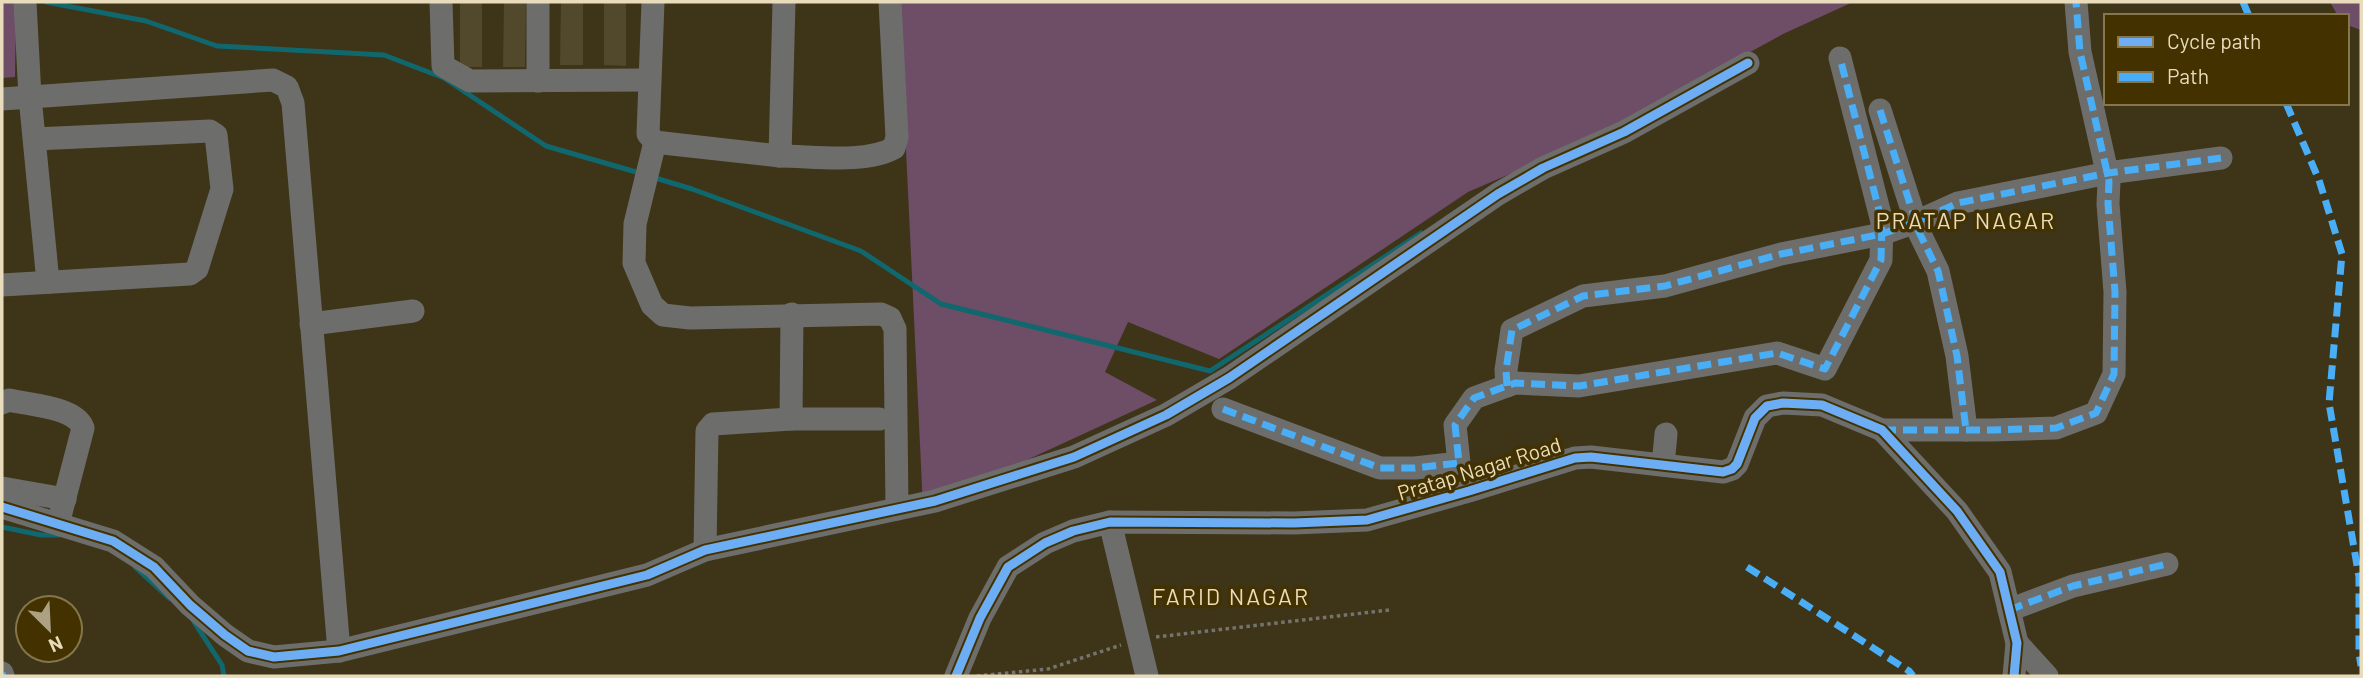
<svg xmlns="http://www.w3.org/2000/svg" width="2363" height="678" font-family="Barlow,sans-serif">
  <style>
    .green { fill: #6e4d67 }
    .lines { fill: none; stroke-linecap: round; stroke-linejoin: round }
    .stream { stroke: #10676e; stroke-width: 5 }
    .building { fill: #52482b }
    .path { stroke: #75736d; stroke-width: 3.5; stroke-dasharray: 3.5 3.5; stroke-linecap: butt }
    .minor { stroke: #6d6e6c; stroke-width: 23 }
    .quiet { stroke: #49aef6; stroke-width: 7; stroke-dasharray: 14 7; stroke-linecap: butt }
    .cycleway-casing { stroke: #433200; stroke-width: 13 }
    .cycleway { stroke: #6dadf4; stroke-width: 9 }
    .labels { text-anchor: middle; dominant-baseline: central; stroke-width: 7; stroke-linejoin: round; paint-order: stroke }
    .street-label { font-size: 21px; fill: #e9dcbd; stroke: #433200 }
    .neighbourhood-label { font-size: 23px; letter-spacing: 2px; fill: #e9dcbd; stroke: #433200 }
  </style>
  <rect width="100%" height="100%" fill="#3e3418"/>
  <g class="green">
    <path d="M2 2H16L15 77 2 78Z"/>
    <path d="M899 2H1853L1783 34 1589 140 1468 192 1219 359 1128 322 1105 372 1157 400 923 508Z"/>
    <path d="M2330 2H2361V30L2347 25V16H2338Z"/>
  </g>
  <g class="lines">
    <g class="stream">
      <path d="M46 2 146 21 217 46 384 55 444 78 546 146 643 174"/>
      <path d="M652 177 692 189 861 251 941 304 1210 371 1421 233"/>
      <path d="M2 527 41 535H60"/>
      <path d="M135 567 169 598"/>
      <path d="M194 622 222 665 224 676"/>
    </g>
  </g>
  <g class="building">
    <rect x="460" y="2" width="22" height="65"/>
    <path d="M504 2H526L525 67H503Z"/>
    <path d="M561 2H583V65H560Z"/>
    <path d="M604 2H626V66L604 65Z"/>
  </g>
  <g class="lines">
    <g class="path">
      <path d="M1156 637 1389 610"/>
      <path d="M977 676 1048 669 1121 645"/>
    </g>
    <g class="minor">
      <path d="M25 2 30 97 48 282"/>
      <path d="M441 2 443 66 470 81 649 80"/>
      <path d="M653 2 648 134 655 142 672 144 780 156 784 2"/>
      <path d="M538 81V2"/>
      <path d="M2 99 273 80 287 87 293 103 339 651"/>
      <path d="M1880 110 1919 232 1938 271 1957 356 1966 430"/>
      <path d="M655 142 635 224 634 263 652 305 663 315 690 318 881 314 890 318 895 329 897 509"/>
      <path d="M780 156C813 156 865 164 894 148L897 137 890 2"/>
      <path d="M2 285 190 274 197 269 222 189 216 135 210 131 35 139"/>
      <path d="M311 324 413 311"/>
      <path d="M1507 386 1506 370 1512 330 1583 296 1665 286 1781 254 1882 234 1916 222 1958 203 2108 173 2221 158"/>
      <path d="M2 403 9 400C29 405 76 407 83 428L58 524"/>
      <path d="M1223 409 1380 468H1415L1459 463 1455 425 1474 398 1515 383 1579 386 1777 353 1825 369 1881 260 1882 222 1840 58"/>
      <path d="M791 419 792 314"/>
      <path d="M1882 430H1992L2056 428 2096 413 2114 374 2115 292 2108 204 2109 181 2080 52 2076 2"/>
      <path d="M1663 465 1666 434"/>
      <path d="M2 488 65 499"/>
      <path d="M2 507 113 541 154 567 190 605 225 635 248 651 274 657 339 651 647 575 705 550 935 501 1074 457 1166 415 1229 378 1498 194 1543 168 1624 132 1748 63"/>
      <path d="M1110 522 1147 676"/>
      <path d="M705 550 707 431 713 424 791 419H879"/>
      <path d="M2009 610 2073 586 2167 564"/>
      <path d="M2017 643 2047 676"/>
      <path d="M2 673 3 676"/>
      <path d="M956 676 980 618 1008 567 1045 543 1073 531 1110 522 1294 523 1367 520 1469 491 1575 458 1591 457 1723 472 1732 469 1737 464 1755 418 1767 406 1783 403 1822 405 1882 430 1957 511 2000 572 2017 643 2014 676"/>
    </g>
    <g class="quiet">
      <path d="M2243 2 2249 16"/>
      <path d="M2286 103 2319 180 2342 254 2329 403 2359 577V653L2361 666"/>
      <path d="M1880 110 1919 232 1938 271 1957 356 1966 430"/>
      <path d="M1507 386 1506 370 1512 330 1583 296 1665 286 1781 254 1882 234 1916 222 1958 203 2108 173 2221 158"/>
      <path d="M1223 409 1380 468H1415L1459 463 1455 425 1474 398 1515 383 1579 386 1777 353 1825 369 1881 260 1882 222 1840 58"/>
      <path d="M1882 430H1992L2056 428 2096 413 2114 374 2115 292 2108 204 2109 181 2080 52 2076 2"/>
      <path d="M1747 567 1909 671 1913 676"/>
      <path d="M2009 610 2073 586 2167 564"/>
      <path d="M2 673 3 676"/>
    </g>
    <g class="cycleway-casing">
      <g id="cycleway">
        <path d="M2 507 113 541 154 567 190 605 225 635 248 651 274 657 339 651 647 575 705 550 935 501 1074 457 1166 415 1229 378 1498 194 1543 168 1624 132 1748 63"/>
        <path d="M956 676 980 618 1008 567 1045 543 1073 531 1110 522 1294 523 1367 520 1469 491 1575 458 1591 457 1723 472 1732 469 1737 464 1755 418 1767 406 1783 403 1822 405 1882 430 1957 511 2000 572 2017 643 2014 676"/>
      </g>
    </g>
    <use href="#cycleway" class="cycleway"/>
  </g>
  <g class="labels">
    <g class="street-label">
      <text transform="translate(1479 468) rotate(-17)">Pratap Nagar Road</text>
    </g>
    <g class="neighbourhood-label">
      <text x="1966" y="220">PRATAP NAGAR</text>
      <text x="1231" y="596">FARID NAGAR</text>
    </g>
  </g>
  <rect width="2363" height="678" fill="none" stroke="#e9dcbd" stroke-width="7"/>
  <rect x="2104" y="14" width="245" height="91" fill="#433200" stroke="#85764c" stroke-width="2"/>
  <rect x="2118" y="37" width="35" height="10" fill="#6dadf4" stroke="#85764c" stroke-width="2"/>
  <text x="2167" y="49" font-size="21" fill="#e9dcbd">Cycle path</text>
  <rect x="2118" y="72" width="35" height="10" fill="#49aef6" stroke="#85764c" stroke-width="2"/>
  <text x="2167" y="84" font-size="21" fill="#e9dcbd">Path</text>
  <g transform="translate(49 629) rotate(156)"><circle r="33" fill="#433200" stroke="#85764c" stroke-width="2"/>
  <path d="M0-5L12 26L0 18L-12 26Z" fill="#ada183"/>
  <text y="-10" font-size="19" font-weight="bold" text-anchor="middle" fill="#e9dcbd">N</text>
  </g>
</svg>
